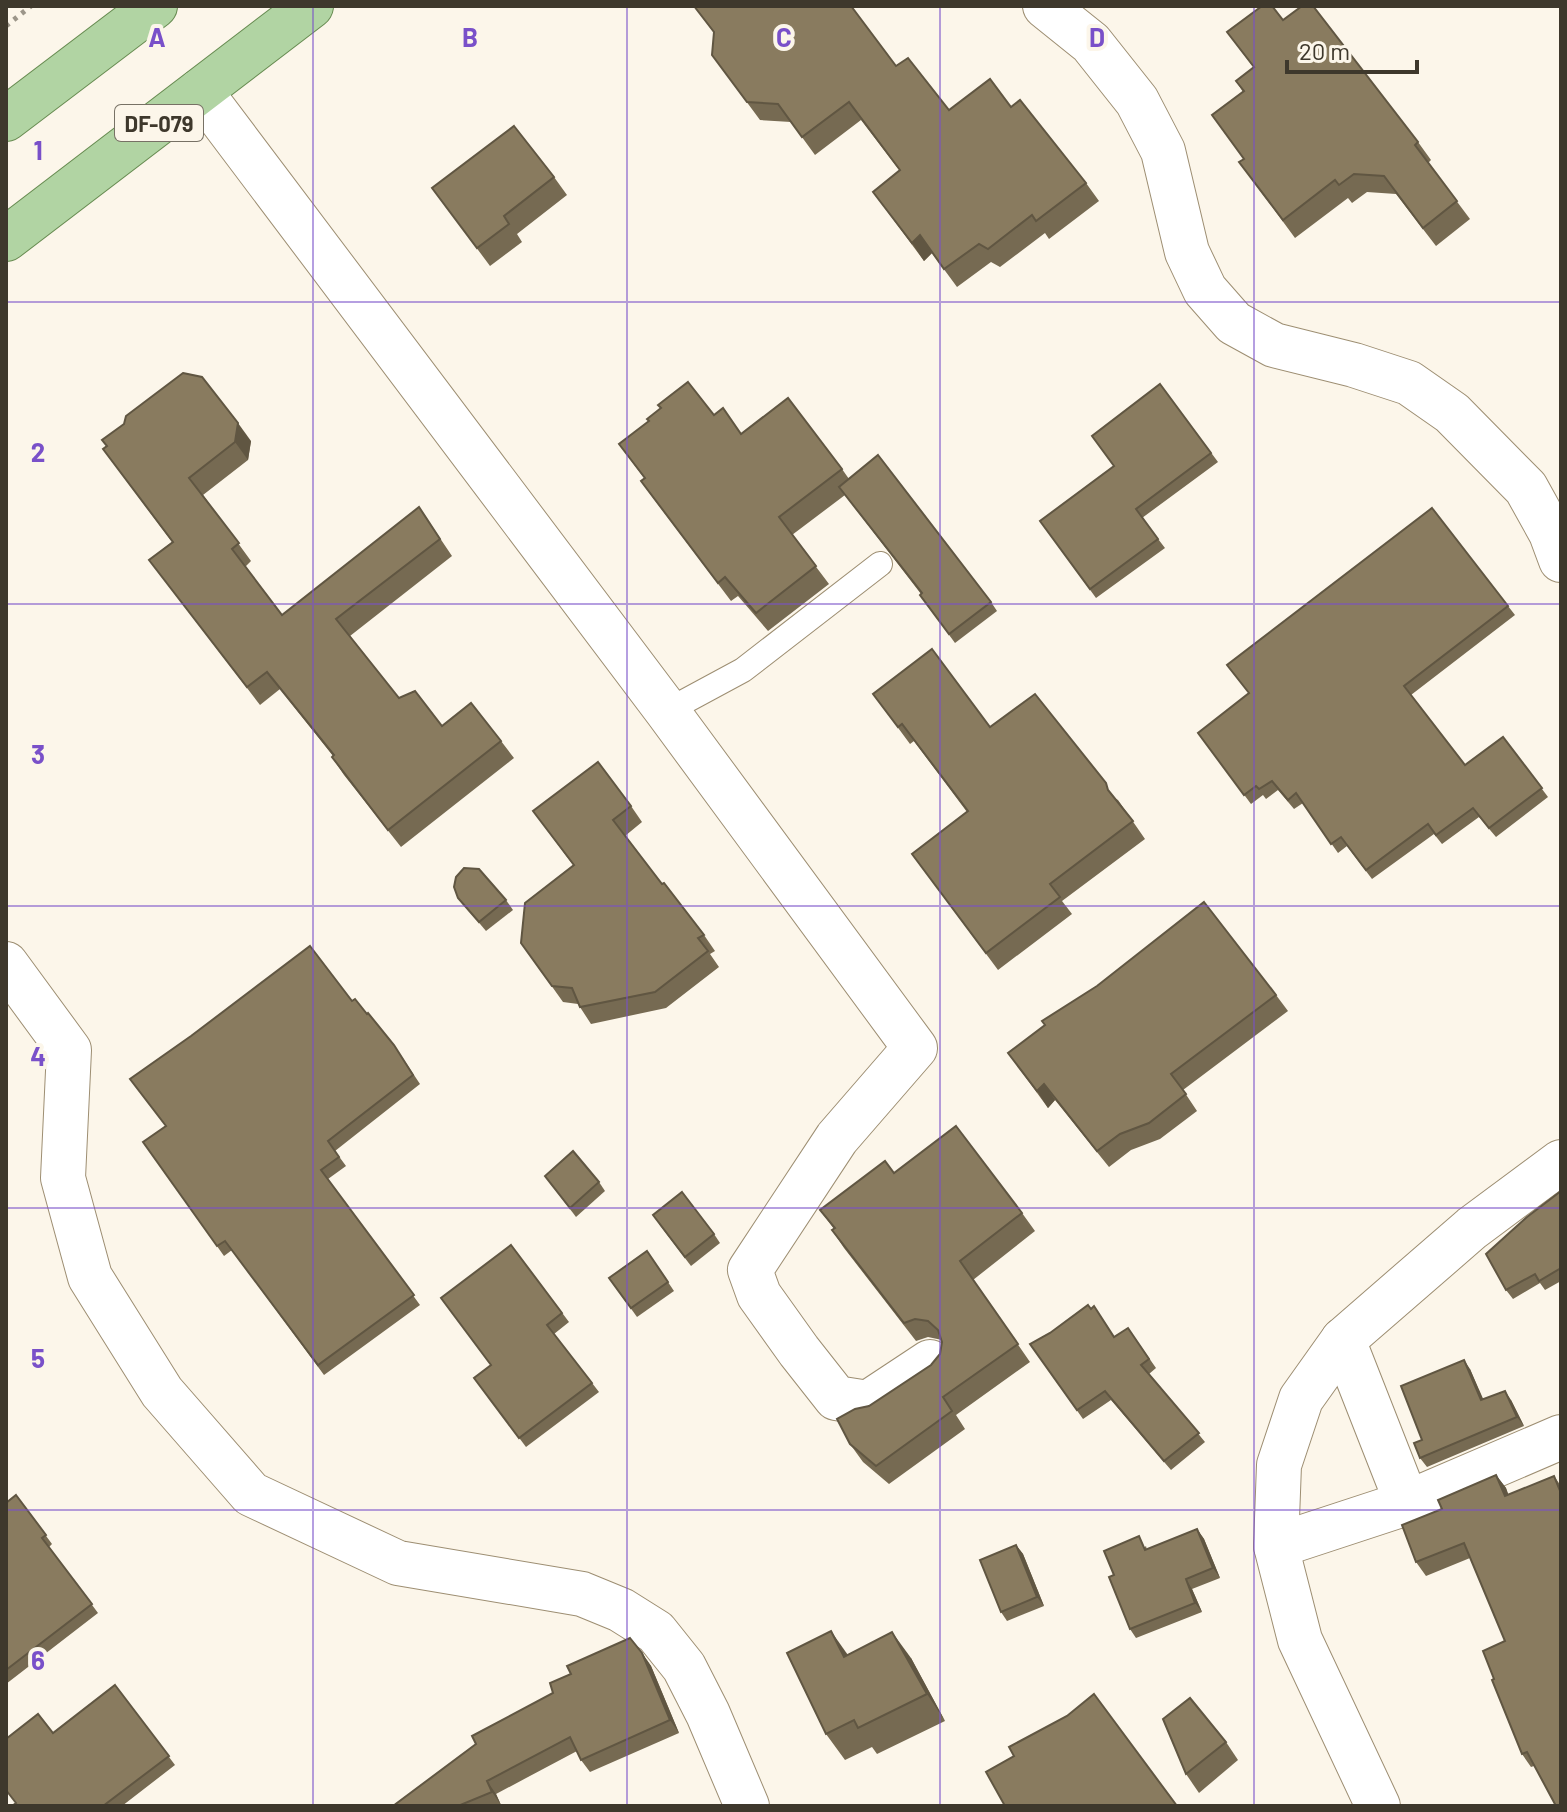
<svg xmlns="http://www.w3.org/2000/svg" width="1567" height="1812" font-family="Barlow,sans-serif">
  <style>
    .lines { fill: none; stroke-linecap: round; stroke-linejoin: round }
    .lane-casing { stroke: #9d8e72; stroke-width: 26 }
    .street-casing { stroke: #9d8e72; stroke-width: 46 }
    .primary-casing { stroke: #678b51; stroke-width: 46 }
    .path { stroke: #9c968a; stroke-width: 5; stroke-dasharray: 4 6; stroke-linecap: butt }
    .lane { stroke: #fff; stroke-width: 24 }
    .street { stroke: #fff; stroke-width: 44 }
    .primary { stroke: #b1d4a3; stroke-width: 44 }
    .wall { fill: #766a52 }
    .shaded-wall { fill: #605642 }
    .building { fill: #897b5f; stroke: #605642; stroke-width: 2 }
    .grid { fill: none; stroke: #7950c9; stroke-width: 2; stroke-opacity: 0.55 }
    .labels { text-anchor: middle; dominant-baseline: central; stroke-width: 8; stroke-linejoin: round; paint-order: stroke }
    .shield { fill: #fcf6ea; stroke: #777165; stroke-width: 2 }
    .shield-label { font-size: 22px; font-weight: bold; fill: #3e382c }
    .grid-label { font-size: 26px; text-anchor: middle; font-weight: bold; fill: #7950c9; stroke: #fcf6ea; stroke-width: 8; stroke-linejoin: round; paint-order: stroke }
  </style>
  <rect width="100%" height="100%" fill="#fcf6ea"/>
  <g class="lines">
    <g class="lane-casing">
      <path id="lane" d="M667 711 743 670 880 564"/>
    </g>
    <g class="street-casing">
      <g id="street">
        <path d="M1045 6 1091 43 1137 101 1163 151 1187 252 1205 290 1234 323 1274 345 1354 365 1409 383 1452 413 1526 488 1551 533 1561 560"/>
        <path d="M200 91 667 711 915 1048 837 1138 750 1270 759 1295 799 1351 836 1398 868 1403 930 1362"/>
        <path d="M6 964 69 1050 63 1178 90 1277 162 1392 251 1494 398 1563 582 1594 621 1610 656 1632 684 1667 708 1714 747 1806"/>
        <path d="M1343 1340 1407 1503"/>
        <path d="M1276 1546 1407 1503 1561 1437"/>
        <path d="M1378 1806 1300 1640 1276 1546 1279 1465 1301 1399 1343 1340 1472 1228 1561 1162"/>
      </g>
    </g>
    <g class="primary-casing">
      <g id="primary">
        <path d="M6 119 155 6"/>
        <path d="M6 239 311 6"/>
      </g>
    </g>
    <path class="path" d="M6 26 31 6"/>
    <use href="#lane" class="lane"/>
    <use href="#street" class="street"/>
    <use href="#primary" class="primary"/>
  </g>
  <g class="wall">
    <path d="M694 6 896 66 949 110 1011 107 1086 183 1099 201 1049 239 1045 233 1000 267 991 262 957 287 932 253 924 261 873 192 900 171 861 120 815 155 791 122 760 120 712 55 714 33Z"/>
    <path d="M1283 20 1418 142 1431 160 1428 163 1470 219 1436 246 1396 194 1367 192 1352 203 1348 198 1295 238 1239 162 1244 159 1212 115 1243 92 1236 81 1254 68 1227 32Z"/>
    <path d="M554 177 567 195 517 234 522 242 490 266 432 188Z"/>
    <path d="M1160 384 1218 462 1142 518 1165 548 1096 598 1040 521 1114 466Z"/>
    <path d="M714 415 741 434 842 469 849 479 991 602 997 611 955 643 920 595 921 594 845 495 792 535 829 584 768 631 738 596 731 601 654 499 641 481 644 478 619 444Z"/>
    <path d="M124 424 251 441 248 460 203 495 251 561 245 567 282 615 419 507 452 556 350 636 399 698 442 726 501 741 514 758 401 847 344 775 332 757 333 756 280 689 260 705 149 560 172 542 103 449Z"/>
    <path d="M1508 606 1515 615 1411 695 1465 765 1503 737 1548 797 1496 837 1479 817 1442 844 1434 834 1372 879 1347 846 1338 853 1303 803 1294 809 1278 790 1266 799 1263 795 1251 804 1198 733Z"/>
    <path d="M873 694 990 727 1118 800 1145 839 1062 901 1072 914 998 970 912 854 967 812 914 741 910 744Z"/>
    <path d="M631 806 642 822 625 836 662 884 704 935 715 951 710 954 719 967 666 1008 591 1024 578 1004 563 1002 521 943 573 865 533 811Z"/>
    <path d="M458 898 506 900 513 910 486 931Z"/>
    <path d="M1276 995 1288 1011 1183 1090 1197 1111 1160 1139 1131 1150 1109 1167 1055 1100 1048 1108 1008 1053Z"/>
    <path d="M352 1001 394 1045 420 1084 335 1151 346 1166 328 1179 420 1305 324 1375 232 1250 224 1256 143 1142Z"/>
    <path d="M894 1173 1022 1213 1035 1231 973 1280 1030 1362 956 1415 965 1429 889 1484 863 1462 850 1444 869 1406 931 1365 940 1354 942 1340 928 1337 916 1341 844 1248 832 1230 834 1229 820 1210Z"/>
    <path d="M545 1176 599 1182 605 1191 576 1217Z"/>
    <path d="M1561 1191V1281L1545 1290 1540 1283 1513 1299 1506 1290Z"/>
    <path d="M659 1224 714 1234 720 1243 691 1266Z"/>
    <path d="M511 1245 569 1322 554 1334 599 1392 526 1447 474 1378 491 1366Z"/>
    <path d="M647 1251 674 1291 637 1317 609 1278Z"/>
    <path d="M1128 1328 1156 1368 1149 1374 1205 1442 1171 1470 1111 1400 1083 1419 1030 1344 1114 1337Z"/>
    <path d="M1470 1369 1483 1400H1511L1524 1426 1427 1467 1420 1458 1422 1440Z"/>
    <path d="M1496 1475 1506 1488 1508 1495 1554 1476 1561 1486V1806L1534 1766 1531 1767 1522 1754 1494 1679 1505 1641 1470 1558 1426 1576 1416 1562 1442 1509Z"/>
    <path d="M16 1495 52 1544 49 1547 98 1613 6 1684V1503Z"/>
    <path d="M1197 1529 1204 1539 1220 1578 1192 1589 1202 1612 1136 1638 1130 1629 1114 1575 1146 1546 1147 1550Z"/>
    <path d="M1016 1545 1023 1554 1044 1606 1007 1621 1001 1612Z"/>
    <path d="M642 1653 651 1666 679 1733 590 1772 581 1760 577 1751 496 1794 501 1805 498 1806H393Z"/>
    <path d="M848 1655 911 1658 945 1721 877 1754 872 1747 845 1760 826 1734Z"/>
    <path d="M115 1685 175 1765 122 1806H12L16 1804 53 1733Z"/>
    <path d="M1226 1742 1238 1760 1199 1793 1186 1774Z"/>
  </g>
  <g class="shaded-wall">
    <path d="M920 235 932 253 924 261 912 243Z"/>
    <path d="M238 423 251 441 248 460 235 442Z"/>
    <path d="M1044 1084 1055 1100 1048 1108 1037 1091Z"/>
    <path d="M1464 1360 1470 1369 1488 1410 1481 1400Z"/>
    <path d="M1505 1391 1511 1400 1524 1426 1517 1417Z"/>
    <path d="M1496 1475 1506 1488 1514 1509 1505 1496Z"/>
    <path d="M1197 1529 1204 1539 1220 1578 1213 1568Z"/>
    <path d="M1016 1545 1023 1554 1044 1606 1037 1597Z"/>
    <path d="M1186 1579 1192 1589 1202 1612 1195 1603Z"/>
    <path d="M831 1631 850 1658 844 1657Z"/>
    <path d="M892 1632 911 1658 945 1721 927 1694Z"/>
    <path d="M642 1653 651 1666 679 1733 670 1720Z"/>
    <path d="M487 1781 496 1794 501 1805 492 1792Z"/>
  </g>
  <g class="building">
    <path d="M694 6H851L896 66 908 58 949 110 990 79 1011 107 1020 100 1086 183 1036 221 1032 215 988 249 979 244 944 269 920 235 912 243 873 192 900 170 849 102 802 137 778 104 747 102 712 55 714 32Z"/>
    <path d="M1262 6H1272L1283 20 1302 6H1313L1418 142 1415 145 1457 201 1423 228 1384 176 1354 174 1339 185 1335 180 1283 220 1239 162 1244 159 1212 115 1244 91 1236 81 1254 67 1227 32Z"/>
    <path d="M514 126 554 177 504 216 509 224 477 248 432 188Z"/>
    <path d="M183 373 202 377 238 423 235 442 189 478 239 543 232 549 282 615 419 507 440 539 336 619 399 698 415 691 442 726 471 703 501 741 388 830 332 757 334 755 267 672 247 687 149 560 173 542 103 449 107 446 102 440 124 424 126 416Z"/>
    <path d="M688 382 714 415 723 408 741 434 788 398 842 469 779 517 816 566 756 613 725 577 718 583 641 481 645 478 619 444 649 421 647 419 661 408 658 405Z"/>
    <path d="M1160 384 1211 453 1136 509 1158 539 1090 589 1040 521 1114 466 1092 436Z"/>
    <path d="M878 455 991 602 949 634 920 595 922 593 839 487Z"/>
    <path d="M1432 508 1508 606 1404 686 1465 765 1503 737 1542 788 1489 828 1473 808 1436 835 1428 824 1366 870 1341 837 1331 844 1296 793 1288 800 1272 781 1259 789 1256 786 1244 795 1198 733 1249 693 1227 665Z"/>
    <path d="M932 649 990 727 1035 694 1106 783 1108 790 1133 821 1050 884 1060 897 986 953 912 854 968 811 902 724 898 727 873 694Z"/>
    <path d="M598 762 631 806 613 820 662 884 664 883 704 935 698 938 708 951 655 992 580 1007 572 988 552 986 521 943 525 903 574 865 533 811Z"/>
    <path d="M464 868 479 869 506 900 479 922 458 898 454 887 456 877Z"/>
    <path d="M1204 902 1276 995 1171 1074 1186 1094 1149 1123 1120 1134 1097 1151 1044 1084 1037 1091 1008 1053 1045 1025 1042 1021 1097 986Z"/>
    <path d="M310 946 352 1001 355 999 367 1014 368 1013 394 1045 413 1075 328 1141 339 1157 321 1170 414 1295 318 1365 225 1241 217 1246 143 1142 166 1126 130 1079 191 1036Z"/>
    <path d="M956 1126 1022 1213 960 1261 1018 1344 943 1397 952 1411 876 1466 850 1444 837 1419 855 1409 869 1406 931 1365 940 1354 942 1342 938 1330 928 1321 915 1319 904 1323 832 1230 835 1228 820 1210 885 1161 894 1173Z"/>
    <path d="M573 1151 599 1182 570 1208 545 1176Z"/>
    <path d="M1561 1191V1268L1539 1281 1535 1274 1506 1290 1486 1254 1527 1217Z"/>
    <path d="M682 1192 714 1234 685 1257 653 1215Z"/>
    <path d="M511 1245 562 1313 547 1325 592 1383 519 1438 474 1378 491 1365 441 1298Z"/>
    <path d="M647 1251 668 1282 631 1308 609 1278Z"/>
    <path d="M1088 1305 1091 1309 1094 1306 1114 1337 1128 1328 1149 1359 1141 1365 1199 1433 1164 1461 1105 1391 1077 1410 1030 1344 1050 1333Z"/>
    <path d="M1464 1360 1481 1400 1505 1391 1517 1417 1420 1458 1414 1443 1422 1440 1401 1386Z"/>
    <path d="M1496 1475 1505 1496 1554 1476 1561 1493V1806H1556L1527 1752 1522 1754 1492 1680 1494 1679 1483 1651 1505 1641 1464 1543 1416 1562 1402 1525 1442 1509 1438 1500Z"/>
    <path d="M16 1495 46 1535 42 1538 92 1604 6 1670V1503Z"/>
    <path d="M1197 1529 1213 1568 1186 1579 1195 1603 1130 1629 1109 1577 1114 1575 1104 1551 1139 1536 1145 1550Z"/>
    <path d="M1016 1545 1037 1597 1001 1612 980 1560Z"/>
    <path d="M831 1631 844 1657 892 1632 927 1694 858 1728 854 1720 826 1734 787 1653Z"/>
    <path d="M630 1638 642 1653 670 1720 581 1760 570 1737 487 1781 492 1792 458 1806H393L476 1744 472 1736 553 1693 550 1683 571 1674 567 1666Z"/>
    <path d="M115 1685 169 1756 103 1806H12L16 1803 6 1790V1739L38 1714 53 1733Z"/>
    <path d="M1094 1694 1177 1806H1005L986 1772 1014 1756 1009 1747 1067 1716Z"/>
    <path d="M1190 1698 1226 1742 1186 1774 1163 1719Z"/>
  </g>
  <path class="grid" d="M313 6V1806M627 6V1806M940 6V1806M1254 6V1806M6 302H1561M6 604H1561M6 906H1561M6 1208H1561M6 1510H1561"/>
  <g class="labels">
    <rect class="shield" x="115" y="105" width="88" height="36" rx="6"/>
    <g class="shield-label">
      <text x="159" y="123">DF-079</text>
    </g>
  </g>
  <g class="grid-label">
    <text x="157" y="47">A</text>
    <text x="470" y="47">B</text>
    <text x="784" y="47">C</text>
    <text x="1097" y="47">D</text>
    <text x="38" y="160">1</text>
    <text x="38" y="462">2</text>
    <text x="38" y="764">3</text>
    <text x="38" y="1066">4</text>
    <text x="38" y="1368">5</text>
    <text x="38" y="1670">6</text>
  </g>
  <rect width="1567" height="1812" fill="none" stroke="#3e382c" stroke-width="16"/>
  <path d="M1287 60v12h130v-12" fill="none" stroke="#3e382c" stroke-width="4"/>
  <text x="1299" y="60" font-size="24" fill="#3e382c" stroke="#fcf6ea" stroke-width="6" paint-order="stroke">20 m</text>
</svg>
